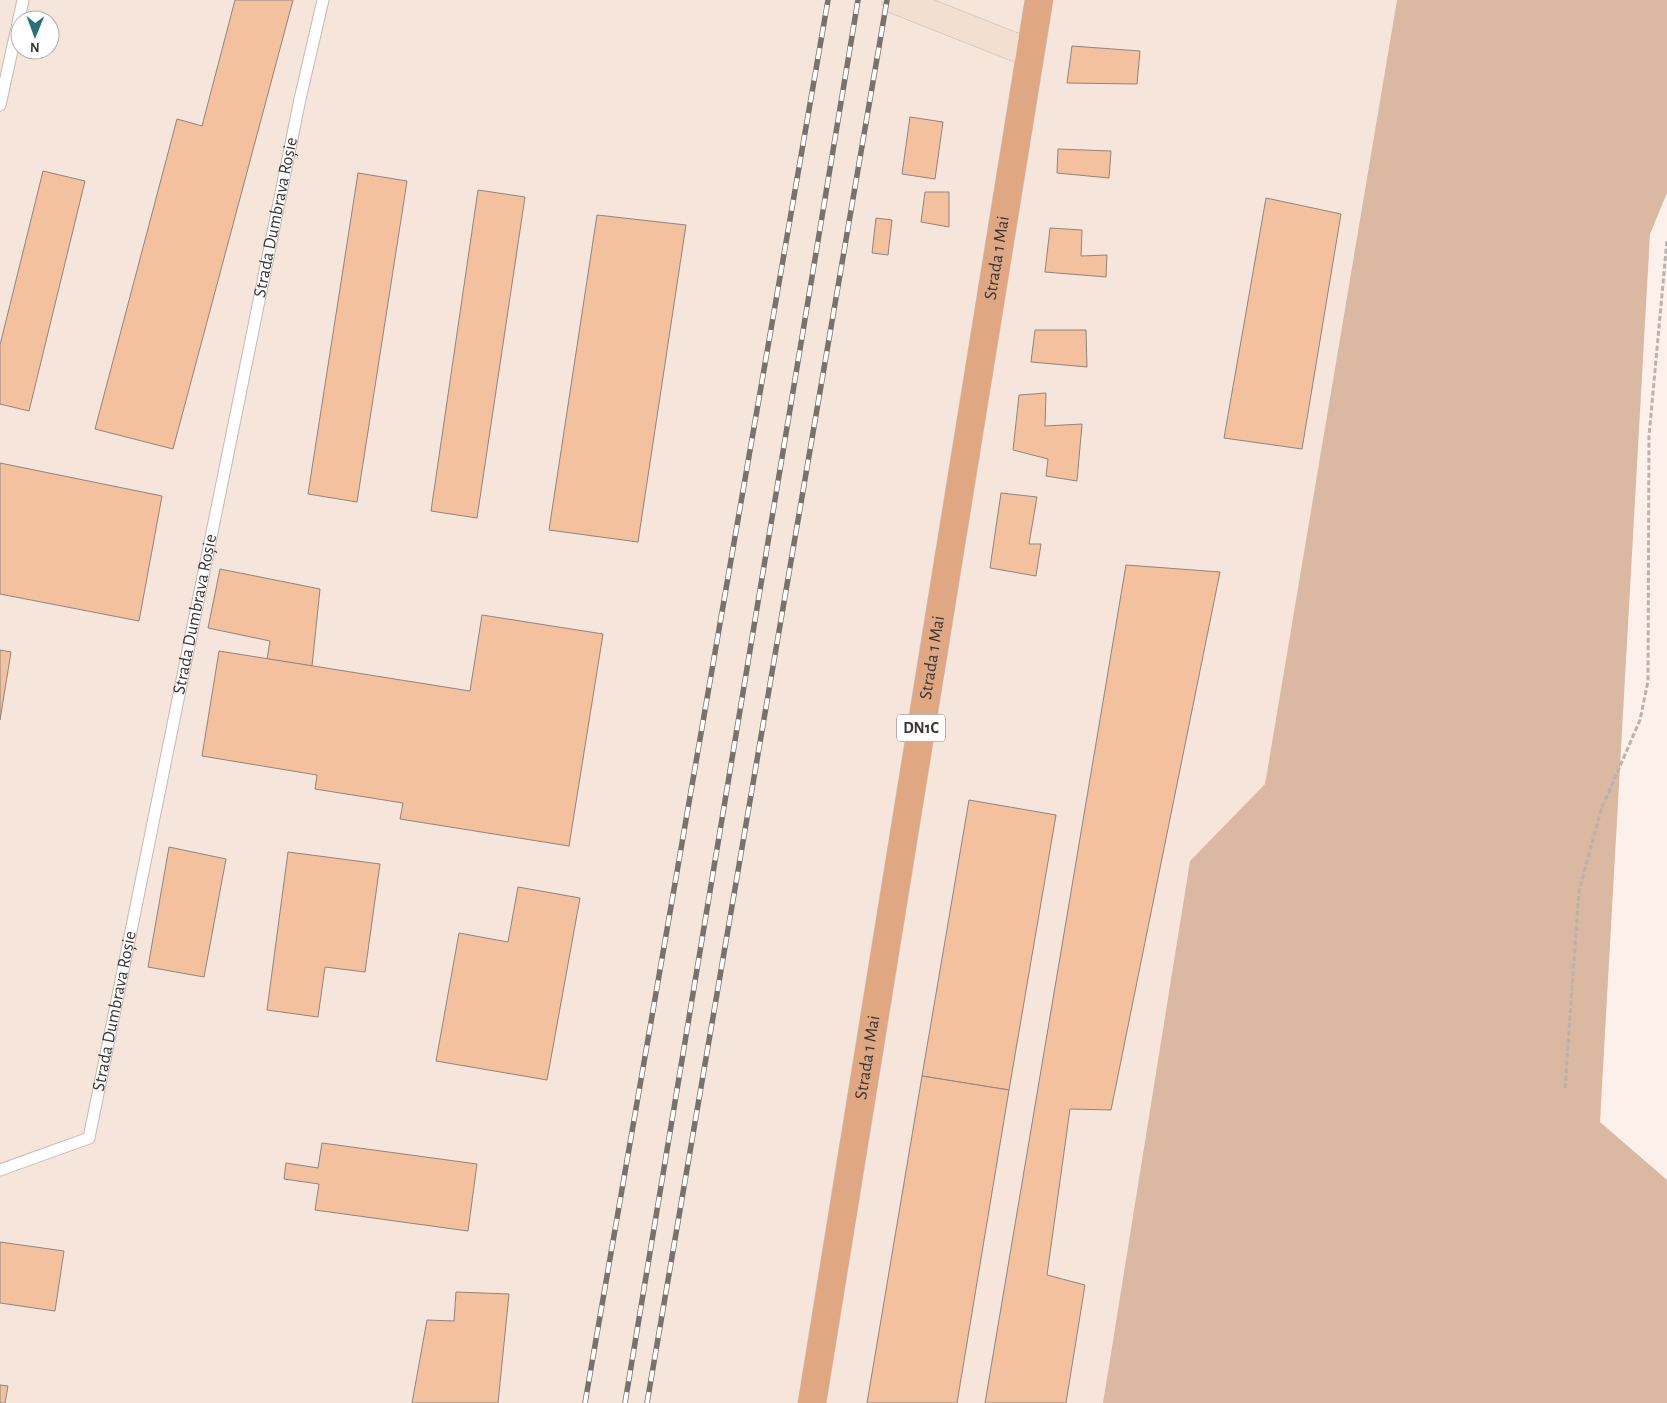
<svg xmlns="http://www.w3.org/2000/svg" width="1667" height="1403" font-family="'Alegreya Sans',sans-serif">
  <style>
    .built { fill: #f6e5da; fill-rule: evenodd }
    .green { fill: #dbb8a1 }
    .building { fill: #f4c19f; stroke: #8f857f }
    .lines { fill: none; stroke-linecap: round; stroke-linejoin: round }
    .service-casing { stroke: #c5bab4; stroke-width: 13 }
    .secondary-casing { stroke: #c5bab4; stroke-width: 29 }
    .trunk-casing { stroke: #d0cfce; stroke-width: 29 }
    .path { stroke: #bab2ac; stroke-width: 3; stroke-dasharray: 5 2.5; stroke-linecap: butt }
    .service { stroke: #fff; stroke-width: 11 }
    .secondary { stroke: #f3dfd0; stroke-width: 28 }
    .trunk { stroke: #e0a882; stroke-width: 28 }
    .rail-casing { stroke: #78726e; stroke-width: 5.5 }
    .rail { stroke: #fff; stroke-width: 4; stroke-dasharray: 11; stroke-linecap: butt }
    .labels { text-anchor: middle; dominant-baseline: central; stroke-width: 4; stroke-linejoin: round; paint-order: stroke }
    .shield { fill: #fff; stroke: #757270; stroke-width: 1 }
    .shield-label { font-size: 16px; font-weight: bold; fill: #3a3633 }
    .street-label { font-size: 18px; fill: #3a3633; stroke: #fff }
  </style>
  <rect width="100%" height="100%" fill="#fbf1ea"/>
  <path class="built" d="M0 0H1397L1265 784 1190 861 1103 1403H0ZM20 20H50V50H20Z"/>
  <path class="green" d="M1397 0H1667V193L1650 234 1600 1122 1667 1180V1403H1103L1190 861 1265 784Z"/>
  <g class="building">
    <path d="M235 0H293L173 449 95 429 177 119 202 126Z"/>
    <path d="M1072 46 1140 51 1137 84 1067 83Z"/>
    <path d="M910 117 943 122 935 179 902 174Z"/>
    <path d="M1058 149 1111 151 1109 178 1057 173Z"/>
    <path d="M43 171 85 181 29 411 0 404V345Z"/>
    <path d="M358 173 407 181 357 502 308 494Z"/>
    <path d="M478 190 525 197 477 518 431 511Z"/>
    <path d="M925 192H949V227L921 222Z"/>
    <path d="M1266 198 1341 214 1302 449 1224 438Z"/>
    <path d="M597 215 686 225 638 542 549 530Z"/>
    <path d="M876 218 892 220 888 255 872 253Z"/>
    <path d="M1050 228 1082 230 1081 256 1107 255 1106 277 1045 272Z"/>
    <path d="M1035 330H1086L1087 367 1031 362Z"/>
    <path d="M1046 393 1045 426 1082 424 1077 481 1046 476 1048 459 1013 450 1019 395Z"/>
    <path d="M0 463 162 496 139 621 0 594Z"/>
    <path d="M1001 493 1037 497 1029 544H1041L1036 576 990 568Z"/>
    <path d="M1126 565 1220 572 1111 1110 1070 1109 1047 1275 1085 1285 1066 1403H985Z"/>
    <path d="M220 569 320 589 312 666 267 659 270 641 208 628Z"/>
    <path d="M482 615 603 634 569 846 400 819 403 803 315 789 317 775 202 756 219 651 470 691Z"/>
    <path d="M0 650 11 652 0 720Z"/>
    <path d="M969 800 1056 815 1009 1090 922 1076Z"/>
    <path d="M169 847 226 859 204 977 148 967Z"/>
    <path d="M288 852 380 864 365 972 325 967 318 1017 267 1010Z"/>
    <path d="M518 887 580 898 547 1080 436 1061 459 933 508 942Z"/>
    <path d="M922 1076 1009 1090 957 1403H867Z"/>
    <path d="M322 1143 477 1164 468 1231 315 1210 319 1184 284 1179 286 1163 318 1168Z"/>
    <path d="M0 1242 64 1251 55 1311 0 1303Z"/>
    <path d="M456 1292 509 1294 498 1403H412L427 1320 454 1321Z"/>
    <path d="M0 1385 8 1386 5 1403H0Z"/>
  </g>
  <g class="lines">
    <g class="service-casing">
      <g id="service">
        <path d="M0 105 23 0"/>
        <path id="s1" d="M0 1170 89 1138 300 99 323 0"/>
      </g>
    </g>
    <g class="secondary-casing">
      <path id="secondary" d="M896 0 1030 53"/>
    </g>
    <g class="trunk-casing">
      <g id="trunk">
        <path id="s2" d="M812 1403 1039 0"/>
      </g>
    </g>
    <path class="path" d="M1565 1088 1579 891 1601 810 1640 720 1648 681 1649 436 1667 240"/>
    <use href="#service" class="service"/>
    <use href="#secondary" class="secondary"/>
    <use href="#trunk" class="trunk"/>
    <g class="rail-casing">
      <g id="rail">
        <path d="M585 1403 828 0"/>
        <path d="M625 1403 858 0"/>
        <path d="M647 1403 887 0"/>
      </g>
    </g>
    <use href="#rail" class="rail"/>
  </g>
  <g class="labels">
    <rect class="shield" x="897" y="714.5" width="48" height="27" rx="4"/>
    <g class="shield-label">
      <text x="921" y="728">DN1C</text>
    </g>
    <g class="street-label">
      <text stroke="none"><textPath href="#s1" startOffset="1034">Strada Dumbrava Roșie</textPath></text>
      <text stroke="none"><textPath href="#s2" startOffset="1160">Strada 1 Mai</textPath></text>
      <text stroke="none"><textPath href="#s1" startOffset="629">Strada Dumbrava Roșie</textPath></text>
      <text stroke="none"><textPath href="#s2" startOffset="755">Strada 1 Mai</textPath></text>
      <text stroke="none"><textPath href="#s1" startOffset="224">Strada Dumbrava Roșie</textPath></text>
      <text stroke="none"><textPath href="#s2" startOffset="350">Strada 1 Mai</textPath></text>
    </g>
  </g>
  <g transform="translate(35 35) rotate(181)"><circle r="24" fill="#ffffff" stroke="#b0afad"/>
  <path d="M0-4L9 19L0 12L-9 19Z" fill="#277179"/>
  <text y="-8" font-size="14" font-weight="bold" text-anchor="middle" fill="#3a3633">N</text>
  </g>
</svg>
